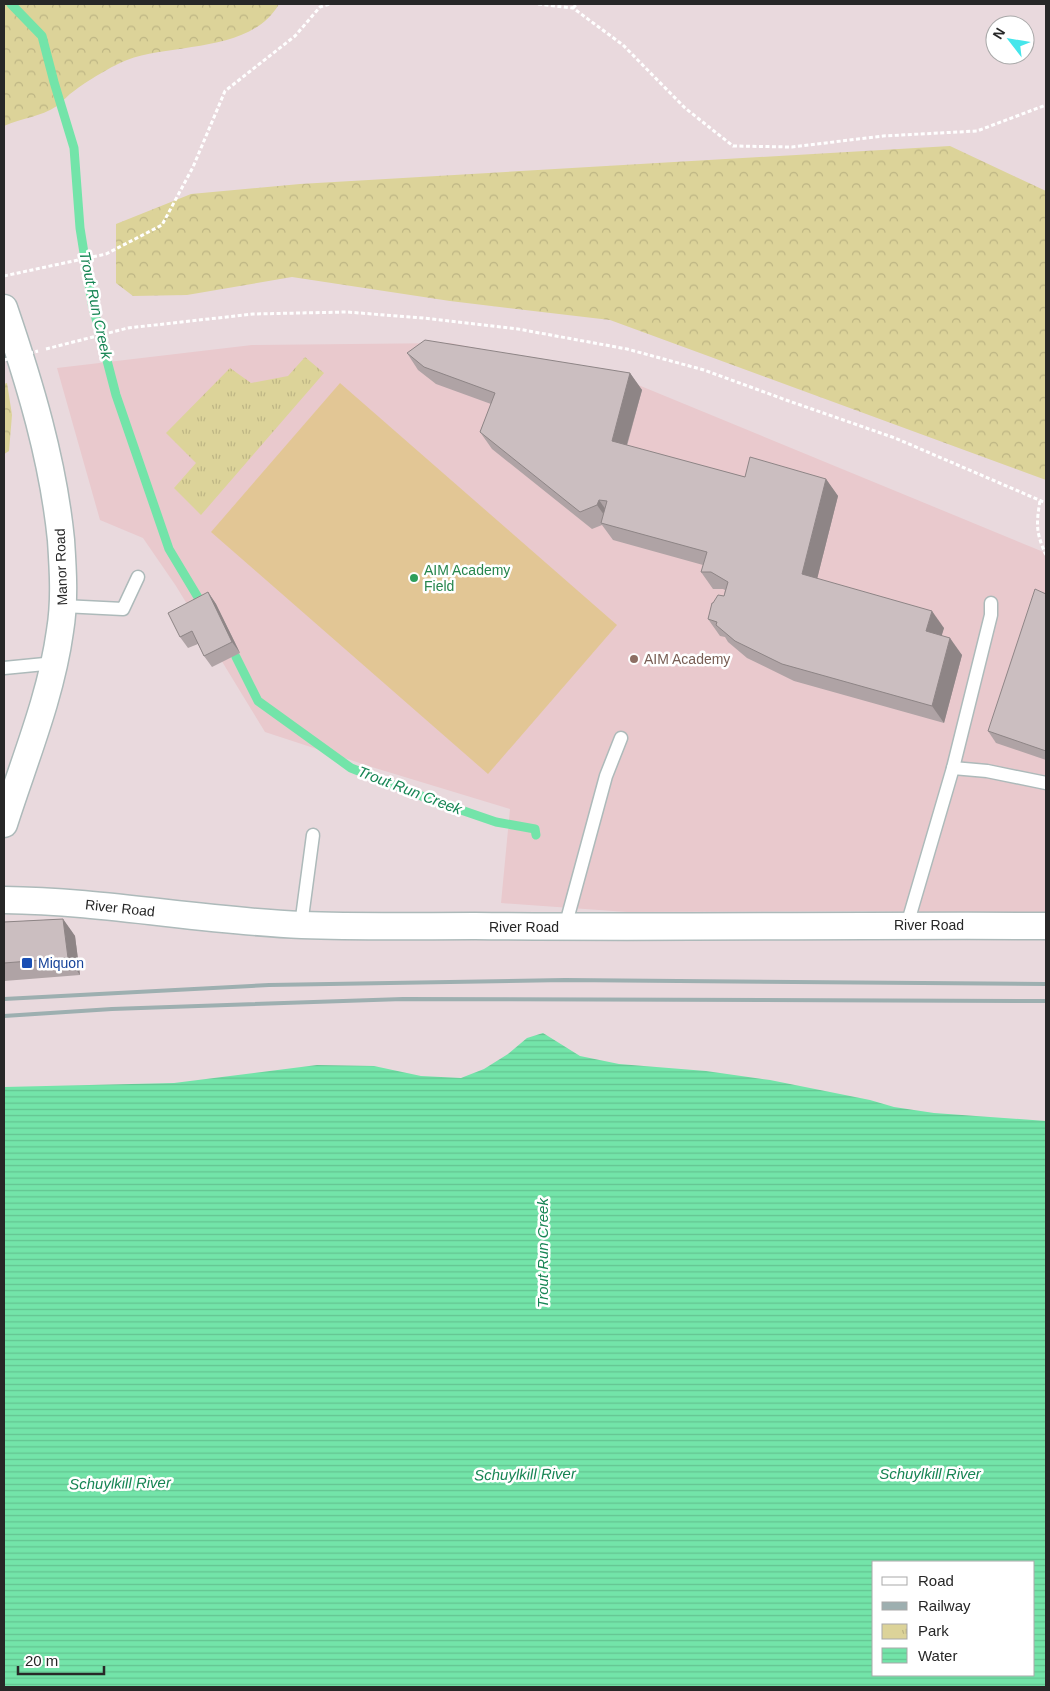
<svg xmlns="http://www.w3.org/2000/svg" width="1050" height="1691" viewBox="0 0 1050 1691" font-family="Helvetica,sans-serif">
	<defs>
		<pattern id="forest-crowns" width="20" height="18" patternUnits="userSpaceOnUse" patternTransform="scale(1.25)"><rect width="20" height="18" fill="#dcd399"/><path d="M2 6a3 3 0 1 1 6 0M12 15a3 3 0 1 1 6 0" fill="none" stroke="#bdb584"/></pattern>
		<pattern id="park-tufts" width="24" height="20" patternUnits="userSpaceOnUse" patternTransform="scale(1.25)"><rect width="24" height="20" fill="#dcd399"/><path d="M3 7l-1-3M5 7V3M7 7l1-3M15 17l-1-3M17 17v-4M19 17l1-3" fill="none" stroke="#bdb584"/></pattern>
		<pattern id="water-rules" width="6" height="5" patternUnits="userSpaceOnUse" patternTransform="scale(1.25)"><rect width="6" height="5" fill="#73e4a9"/><path d="M0 2.5h6" fill="none" stroke="#64c491"/></pattern>
	</defs>
	<rect width="100%" height="100%" fill="#e9d9dd"/>
	<polygon fill="#e9c9cd" points="450,343 614,375 1046,553 1046,914 863,911 627,912 501,903 510,809 375,768 265,732 176,586 143,538 100,520 57,368 252,345"/>
	<g fill="url(#forest-crowns)">
		<path d="M4,4H279C251,53 173,43 127,60C115,64 84,83 74,91C68,95 63,101 57,106C40,117 22,118 4,126Z"/>
		<polygon points="950,146 1046,191 1046,480 610,320 450,301 292,277 187,295 133,296 116,283 116,224 191,194 300,184"/>
		<polygon points="7,383 12,415 9,451 4,454 4,384"/>
	</g>
	<polygon fill="url(#park-tufts)" points="305,357 324,373 201,515 174,488 196,463 166,433 230,368 251,383 288,376"/>
	<polygon fill="#e2c695" points="340,383 617,625 488,774 211,532"/>
	<path fill="url(#water-rules)" fill-rule="evenodd" d="M543,1033L580,1056L619,1064L706,1071L770,1080L870,1100L894,1107L934,1113L1046,1121V1687H4V1087L174,1083L317,1065L374,1066L421,1076L461,1078L484,1069L508,1054L527,1038ZM874,1562H1034V1675H874Z"/>
	<g fill="none" stroke-linecap="round" stroke-linejoin="round">
		<g stroke="#73e4a9" stroke-width="9">
			<polyline points="11,4 42,36 54,82 74,148 80,228 92,303 116,395 169,549 202,604"/>
			<polyline points="236,657 258,701 351,768 429,799 496,822 535,829 536,835"/>
		</g>
		<defs>
			<g id="lane">
				<polyline points="63,606 123,609 138,577"/>
				<polyline points="4,668 55,663"/>
				<polyline points="953,768 987,771 1046,783"/>
				<polyline points="301,925 313,835"/>
				<polyline points="907,925 953,768 991,615 991,603"/>
				<polyline points="565,927 606,776 621,738"/>
			</g>
			<g id="street">
				<path d="M4,308C30,384 53,460 61,540C63,570 65,601 60,631C51,697 24,761 4,824"/>
				<path d="M4,900C103,901 202,921 302,925C359,927 417,926 475,926C665,928 856,925 1046,926"/>
			</g>
		</defs>
		<use href="#lane" stroke="#adbaba" stroke-width="15"/>
		<use href="#street" stroke="#adbaba" stroke-width="29"/>
		<g stroke="#fff" stroke-width="3" stroke-dasharray="4 2.5" stroke-linecap="butt">
			<polyline points="538,4 573,8 623,45 685,108 733,146 792,147 883,136 977,131 1046,105"/>
			<polyline points="573,8 577,4"/>
			<polyline points="4,276 106,254 162,225 193,167 225,91 295,36 320,7 330,4"/>
			<polyline points="46,349 128,328 253,314 347,312 423,318 518,329 627,349 704,370 786,400 895,438 1046,503"/>
			<path d="M1040,501C1036,524 1036,533 1046,555"/>
		</g>
		<use href="#lane" stroke="#fff" stroke-width="12"/>
		<use href="#street" stroke="#fff" stroke-width="26"/>
		<g stroke="#9dafb0" stroke-width="4">
			<polyline points="4,999 269,985 565,980 1046,984"/>
			<polyline points="4,1016 112,1009 403,999 1046,1001"/>
		</g>
		<polyline stroke="#fff" stroke-width="3" stroke-dasharray="4 2.5" stroke-linecap="butt" points="4,360 38,351"/>
	</g>
	<g fill="#afa3a5">
		<polygon points="407,353 630,373 642,390 627,446 745,477 826,479 838,496 817,579 944,628 941,636 962,655 944,723 794,681 747,658 728,642 725,637 720,636 708,619 713,603 724,596 725,590 723,589 713,589 701,572 703,565 613,540 602,525 592,529 492,449 480,432 491,404 436,384 418,370"/>
		<polygon points="208,592 216,604 240,653 212,667 204,656 198,644 188,648 180,637"/>
		<polygon points="1046,594 1046,760 996,743 988,731"/>
		<polygon points="63,919 75,936 80,975 4,981 4,922"/>
	</g>
	<g fill="#8e8586">
		<polygon points="630,373 642,390 623,458 612,441"/>
		<polygon points="826,479 838,496 814,591 802,574"/>
		<polygon points="599,500 611,517 609,522 597,505"/>
		<polygon points="208,592 216,604 240,653 232,642"/>
		<polygon points="932,611 944,628 938,648 926,631"/>
		<polygon points="950,638 962,655 944,723 932,706"/>
		<polygon points="63,919 75,936 80,975 68,958"/>
	</g>
	<g fill="#cbbec0" stroke="#8e8586">
		<polygon points="425,340 630,373 612,441 745,477 750,457 826,479 802,574 932,611 926,631 950,638 932,706 782,664 735,641 716,625 717,622 708,619 712,603 713,603 718,595 724,596 728,582 711,572 701,572 707,552 601,523 607,501 599,500 597,505 580,512 480,432 495,393 424,367 407,353"/>
		<polygon points="1035,589 1046,594 1046,751 988,731"/>
		<polygon points="208,592 232,642 204,656 192,631 180,637 168,613"/>
		<polygon points="63,919 68,958 4,963 4,922"/>
	</g>
	<circle fill="#2e9e5b" stroke="#fff" stroke-width="2" cx="414" cy="578" r="5"/>
	<circle fill="#8d6e63" stroke="#fff" stroke-width="2" cx="634" cy="659" r="5"/>
	<rect fill="#1a4fb4" stroke="#fff" stroke-width="2" x="21" y="957" width="12" height="12" rx="2.5"/>
	<g text-anchor="middle" dominant-baseline="central" stroke-width="5" stroke-linejoin="round" paint-order="stroke">
		<g font-size="14" fill="#272727" stroke="#fff">
			<text transform="translate(61 567) rotate(-92)">Manor Road</text>
			<text transform="translate(120 908) rotate(6)">River Road</text>
			<text x="929" y="925">River Road</text>
			<text x="524" y="927">River Road</text>
		</g>
		<g font-size="14" fill="#27864d" stroke="#fff" text-anchor="start">
			<text x="424" y="570">AIM Academy<tspan x="424" dy="16">Field</tspan></text>
		</g>
		<g font-size="14" fill="#785e54" stroke="#fff" text-anchor="start">
			<text x="644" y="659">AIM Academy</text>
		</g>
		<g font-size="14" fill="#164399" stroke="#fff" text-anchor="start">
			<text x="38" y="963">Miquon</text>
		</g>
		<g font-size="15" font-style="italic" fill="#178554" stroke="#fff">
			<text transform="translate(96 305) rotate(78)">Trout Run Creek</text>
			<text transform="translate(410 790) rotate(21)">Trout Run Creek</text>
			<text transform="translate(542 1253) rotate(-90)">Trout Run Creek</text>
			<text x="930" y="1473">Schuylkill River</text>
			<text transform="translate(525 1474) rotate(-1)">Schuylkill River</text>
			<text transform="translate(120 1483) rotate(-1)">Schuylkill River</text>
		</g>
	</g>
	<rect width="1050" height="1691" fill="none" stroke="#272727" stroke-width="10"/>
	<rect x="872" y="1561" width="162" height="115" fill="#ffffff" stroke="#a9a9a9"/>
	<rect x="882" y="1577" width="25" height="8" fill="#ffffff" stroke="#a9a9a9"/>
	<text x="918" y="1586" font-size="15" fill="#272727">Road</text>
	<rect x="882" y="1602" width="25" height="8" fill="#9dafb0" stroke="#a9a9a9"/>
	<text x="918" y="1611" font-size="15" fill="#272727">Railway</text>
	<rect x="882" y="1624" width="25" height="15" fill="url(#park-tufts)" stroke="#a9a9a9"/>
	<text x="918" y="1636" font-size="15" fill="#272727">Park</text>
	<rect x="882" y="1648" width="25" height="15" fill="url(#water-rules)" stroke="#a9a9a9"/>
	<text x="918" y="1661" font-size="15" fill="#272727">Water</text>
	<g transform="translate(1010 40) rotate(301)"><circle r="24" fill="#ffffff" stroke="#a9a9a9"/>
	<path d="M0-4L9 19L0 12L-9 19Z" fill="#44e6eb"/>
	<text y="-8" font-size="14" font-weight="bold" text-anchor="middle" fill="#272727">N</text>
	</g>
	<path d="M18 1666v8h86v-8" fill="none" stroke="#272727" stroke-width="2.5"/>
	<text x="25" y="1666" font-size="15" fill="#272727" stroke="#ffffff" stroke-width="4" paint-order="stroke">20 m</text>
</svg>
